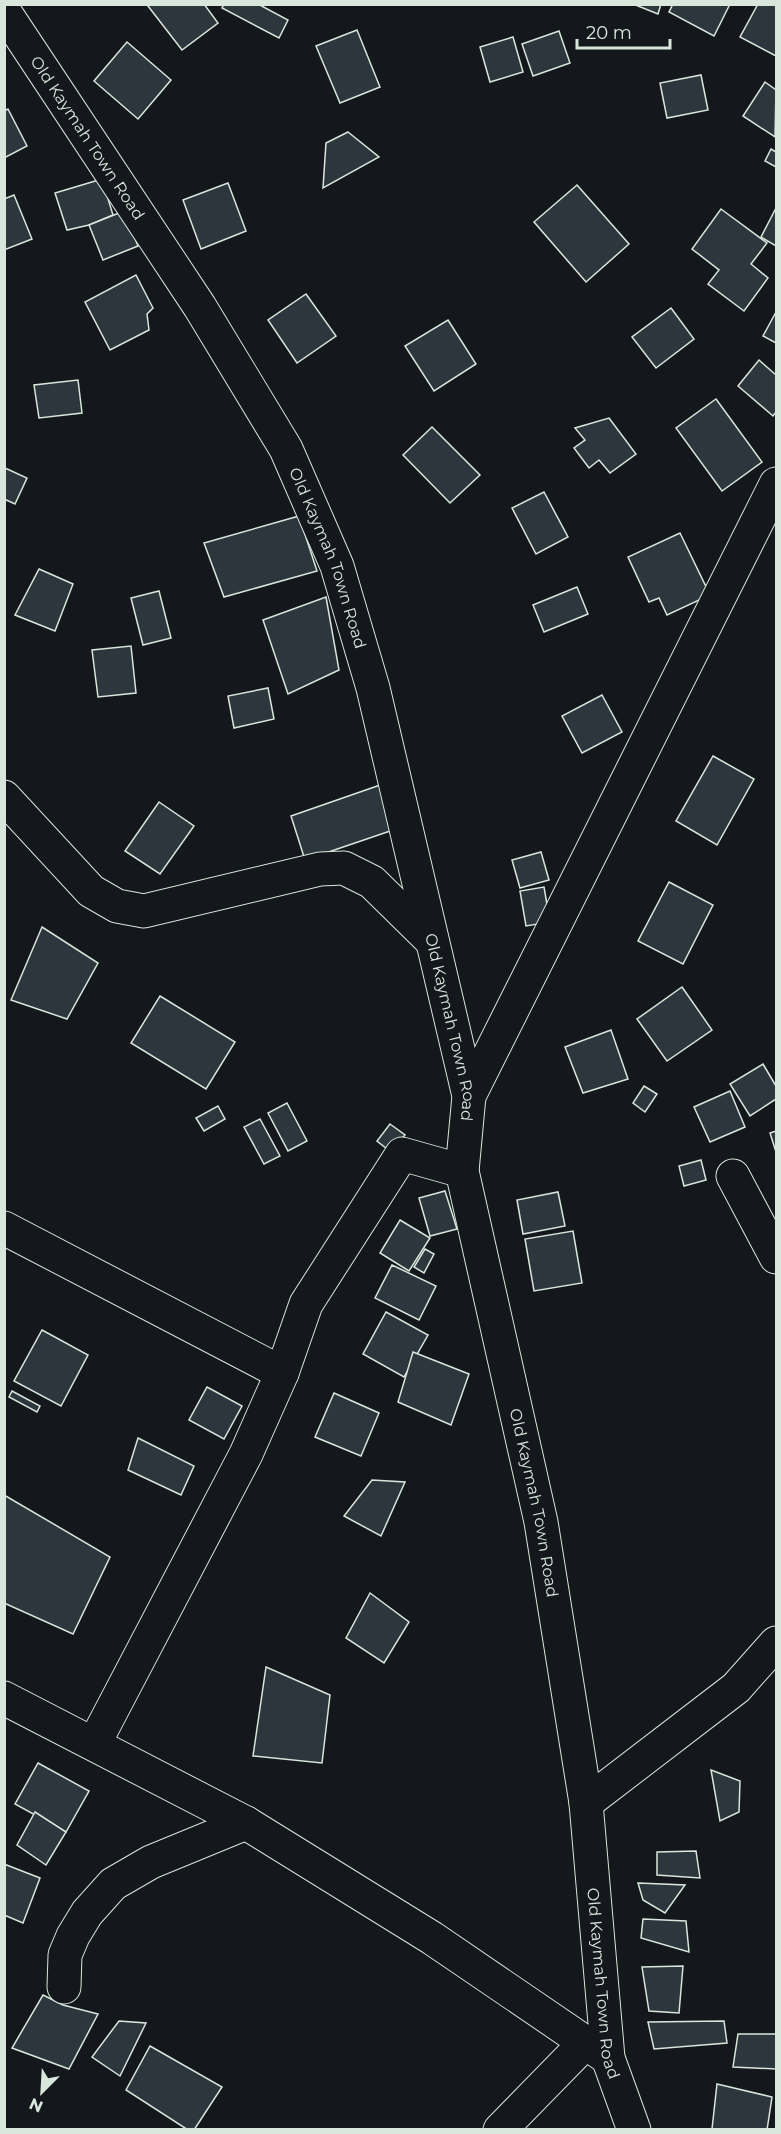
<svg xmlns="http://www.w3.org/2000/svg" width="781" height="2134" viewBox="0 0 781 2134" font-family="Montserrat,sans-serif">
	<rect width="100%" height="100%" fill="#14181c"/>
	<g fill="#2c363c" stroke="#d8e6dc" stroke-width="1.5">
		<polygon points="150,4 204,4 218,23 182,50 148,6"/>
		<polygon points="224,4 258,4 288,20 279,38 222,8"/>
		<polygon points="633,4 661,4 658,14"/>
		<polygon points="673,4 730,4 714,36 669,12"/>
		<polygon points="758,4 776,4 776,56 740,37"/>
		<polygon points="357,30 380,87 340,103 316,46"/>
		<polygon points="559,31 570,63 533,76 522,44"/>
		<polygon points="513,37 523,72 490,82 480,47"/>
		<polygon points="127,42 171,80 138,119 94,81"/>
		<polygon points="701,75 708,110 667,118 660,83"/>
		<polygon points="765,82 776,90 775,137 743,116"/>
		<polygon points="8,109 27,146 4,158 4,111"/>
		<polygon points="348,132 379,157 323,188 326,143"/>
		<polygon points="771,149 776,152 776,167 765,161"/>
		<polygon points="102,179 113,215 89,225 67,230 55,193"/>
		<polygon points="228,183 246,231 201,249 183,200"/>
		<polygon points="577,185 629,244 586,282 534,222"/>
		<polygon points="14,195 32,239 4,250 4,199"/>
		<polygon points="776,208 776,246 761,237"/>
		<polygon points="721,209 767,243 751,264 768,278 744,311 708,284 719,270 692,249"/>
		<polygon points="124,211 138,246 103,260 89,225"/>
		<polygon points="136,275 153,308 147,314 149,330 110,350 85,302"/>
		<polygon points="306,294 336,336 297,363 268,320"/>
		<polygon points="671,308 694,339 656,368 632,337"/>
		<polygon points="776,312 776,343 763,336"/>
		<polygon points="448,320 476,364 434,391 405,346"/>
		<polygon points="759,360 776,375 776,412 773,416 738,386"/>
		<polygon points="78,380 82,413 39,418 34,385"/>
		<polygon points="716,399 762,462 722,491 676,428"/>
		<polygon points="609,418 636,454 610,473 599,460 589,468 574,448 585,440 575,428"/>
		<polygon points="432,427 480,475 450,503 403,455"/>
		<polygon points="5,468 27,478 15,504 4,499"/>
		<polygon points="544,492 568,537 536,554 512,508"/>
		<polygon points="299,516 317,571 224,597 204,543"/>
		<polygon points="680,533 710,595 667,615 659,598 649,602 628,557"/>
		<polygon points="39,569 73,584 55,631 15,615"/>
		<polygon points="577,587 588,614 544,632 533,605"/>
		<polygon points="159,591 171,638 143,645 131,598"/>
		<polygon points="326,597 339,670 288,694 263,620"/>
		<polygon points="131,646 136,693 98,697 92,650"/>
		<polygon points="268,688 274,719 234,728 228,696"/>
		<polygon points="602,695 622,732 582,753 562,716"/>
		<polygon points="713,756 754,779 717,845 676,821"/>
		<polygon points="383,784 399,828 305,860 291,816"/>
		<polygon points="159,802 194,826 160,874 125,851"/>
		<polygon points="541,852 549,880 520,888 512,860"/>
		<polygon points="669,882 713,905 683,964 638,941"/>
		<polygon points="544,887 550,922 526,926 520,891"/>
		<polygon points="42,927 98,963 67,1019 11,1000"/>
		<polygon points="682,987 712,1030 667,1061 637,1019"/>
		<polygon points="160,996 235,1042 206,1089 131,1043"/>
		<polygon points="611,1030 628,1079 583,1093 565,1047"/>
		<polygon points="763,1064 776,1086 776,1099 750,1116 730,1084"/>
		<polygon points="644,1086 657,1094 645,1112 633,1103"/>
		<polygon points="730,1091 745,1127 710,1142 694,1107"/>
		<polygon points="287,1103 307,1141 288,1151 268,1113"/>
		<polygon points="218,1106 225,1119 204,1131 196,1118"/>
		<polygon points="260,1119 280,1156 264,1164 244,1127"/>
		<polygon points="390,1124 405,1135 391,1152 377,1141"/>
		<polygon points="776,1131 776,1152 770,1133"/>
		<polygon points="701,1160 706,1180 684,1186 679,1166"/>
		<polygon points="445,1191 457,1229 430,1236 419,1198"/>
		<polygon points="558,1192 565,1226 523,1234 517,1200"/>
		<polygon points="400,1220 430,1238 409,1271 380,1253"/>
		<polygon points="573,1231 582,1283 534,1291 525,1239"/>
		<polygon points="425,1249 434,1254 424,1273 414,1267"/>
		<polygon points="392,1265 436,1286 419,1320 375,1298"/>
		<polygon points="386,1312 428,1335 404,1377 363,1354"/>
		<polygon points="42,1330 88,1355 61,1406 14,1381"/>
		<polygon points="413,1352 469,1374 451,1425 398,1402"/>
		<polygon points="207,1387 242,1406 224,1439 189,1420"/>
		<polygon points="12,1391 40,1406 37,1412 9,1397"/>
		<polygon points="334,1393 379,1413 361,1456 315,1437"/>
		<polygon points="138,1438 194,1466 181,1495 128,1470"/>
		<polygon points="372,1480 405,1482 381,1536 344,1516"/>
		<polygon points="4,1495 110,1557 73,1634 4,1603"/>
		<polygon points="370,1593 409,1622 384,1663 346,1638"/>
		<polygon points="266,1667 330,1695 322,1763 253,1756"/>
		<polygon points="38,1763 89,1791 66,1832 15,1804"/>
		<polygon points="711,1770 740,1781 739,1812 720,1821"/>
		<polygon points="35,1812 66,1832 46,1865 17,1845"/>
		<polygon points="696,1851 700,1878 657,1875 657,1852"/>
		<polygon points="4,1864 40,1878 23,1923 4,1915"/>
		<polygon points="638,1883 685,1885 665,1913 643,1900"/>
		<polygon points="643,1919 686,1921 689,1952 641,1938"/>
		<polygon points="683,1966 679,2013 649,2011 642,1967"/>
		<polygon points="43,1995 63,2005 98,2014 69,2069 12,2048"/>
		<polygon points="119,2021 146,2023 120,2076 92,2057"/>
		<polygon points="724,2021 727,2043 654,2049 648,2022"/>
		<polygon points="738,2034 776,2034 776,2069 733,2067"/>
		<polygon points="150,2046 222,2087 194,2130 188,2130 126,2090"/>
		<polygon points="717,2084 772,2097 767,2130 712,2129"/>
	</g>
	<g fill="none" stroke-linecap="round" stroke-linejoin="round">
		<defs>
			<g id="minor">
				<path id="s1" d="M4,11L200,307L286,449L337,566L373,688L469,1096L462,1171L541,1522L586,1803L608,2058L634,2130"/>
				<polyline points="4,797 91,891 117,906 144,911 320,869 344,868 372,882 432,941"/>
				<polyline points="469,1096 776,484"/>
				<polyline points="733,1176 776,1257"/>
				<polyline points="4,1228 282,1373"/>
				<polyline points="4,1698 246,1823 432,1938 608,2058"/>
				<polyline points="94,1744 246,1454 282,1373 306,1304 402,1154 462,1171"/>
				<polyline points="586,1803 736,1688 776,1643"/>
				<polyline points="64,1987 65,1955 73,1936 87,1913 113,1884 151,1862 246,1823"/>
				<polyline points="500,2130 585,2043"/>
			</g>
		</defs>
		<use href="#minor" stroke="#d8e6dc" stroke-width="35"/>
		<use href="#minor" stroke="#14181c" stroke-width="33"/>
	</g>
	<g text-anchor="middle" dominant-baseline="central" stroke-width="4.5" stroke-linejoin="round" paint-order="stroke">
		<g font-size="16" fill="#d8e6dc" stroke="#14181c">
			<text stroke="none"><textPath href="#s1" startOffset="152">Old Kaymah Town Road</textPath></text>
			<text stroke="none"><textPath href="#s1" startOffset="638">Old Kaymah Town Road</textPath></text>
			<text stroke="none"><textPath href="#s1" startOffset="1124">Old Kaymah Town Road</textPath></text>
			<text stroke="none"><textPath href="#s1" startOffset="1610">Old Kaymah Town Road</textPath></text>
			<text stroke="none"><textPath href="#s1" startOffset="2096">Old Kaymah Town Road</textPath></text>
		</g>
	</g>
	<rect width="781" height="2134" fill="none" stroke="#d8e6dc" stroke-width="12"/>
	<g transform="translate(42 2092) rotate(204)" stroke="#14181c" stroke-width="4.5" paint-order="stroke">
	<path d="M0-4.5L10 22L0 15L-10 22Z" fill="#d8e6dc"/>
	<text y="-9" font-size="16" font-weight="bold" text-anchor="middle" fill="#d8e6dc">N</text>
	</g>
	<path d="M577 39v9h93v-9" fill="none" stroke="#d8e6dc" stroke-width="3"/>
	<text x="586" y="39" font-size="18" fill="#d8e6dc" stroke="#14181c" stroke-width="4.5" paint-order="stroke">20 m</text>
</svg>
